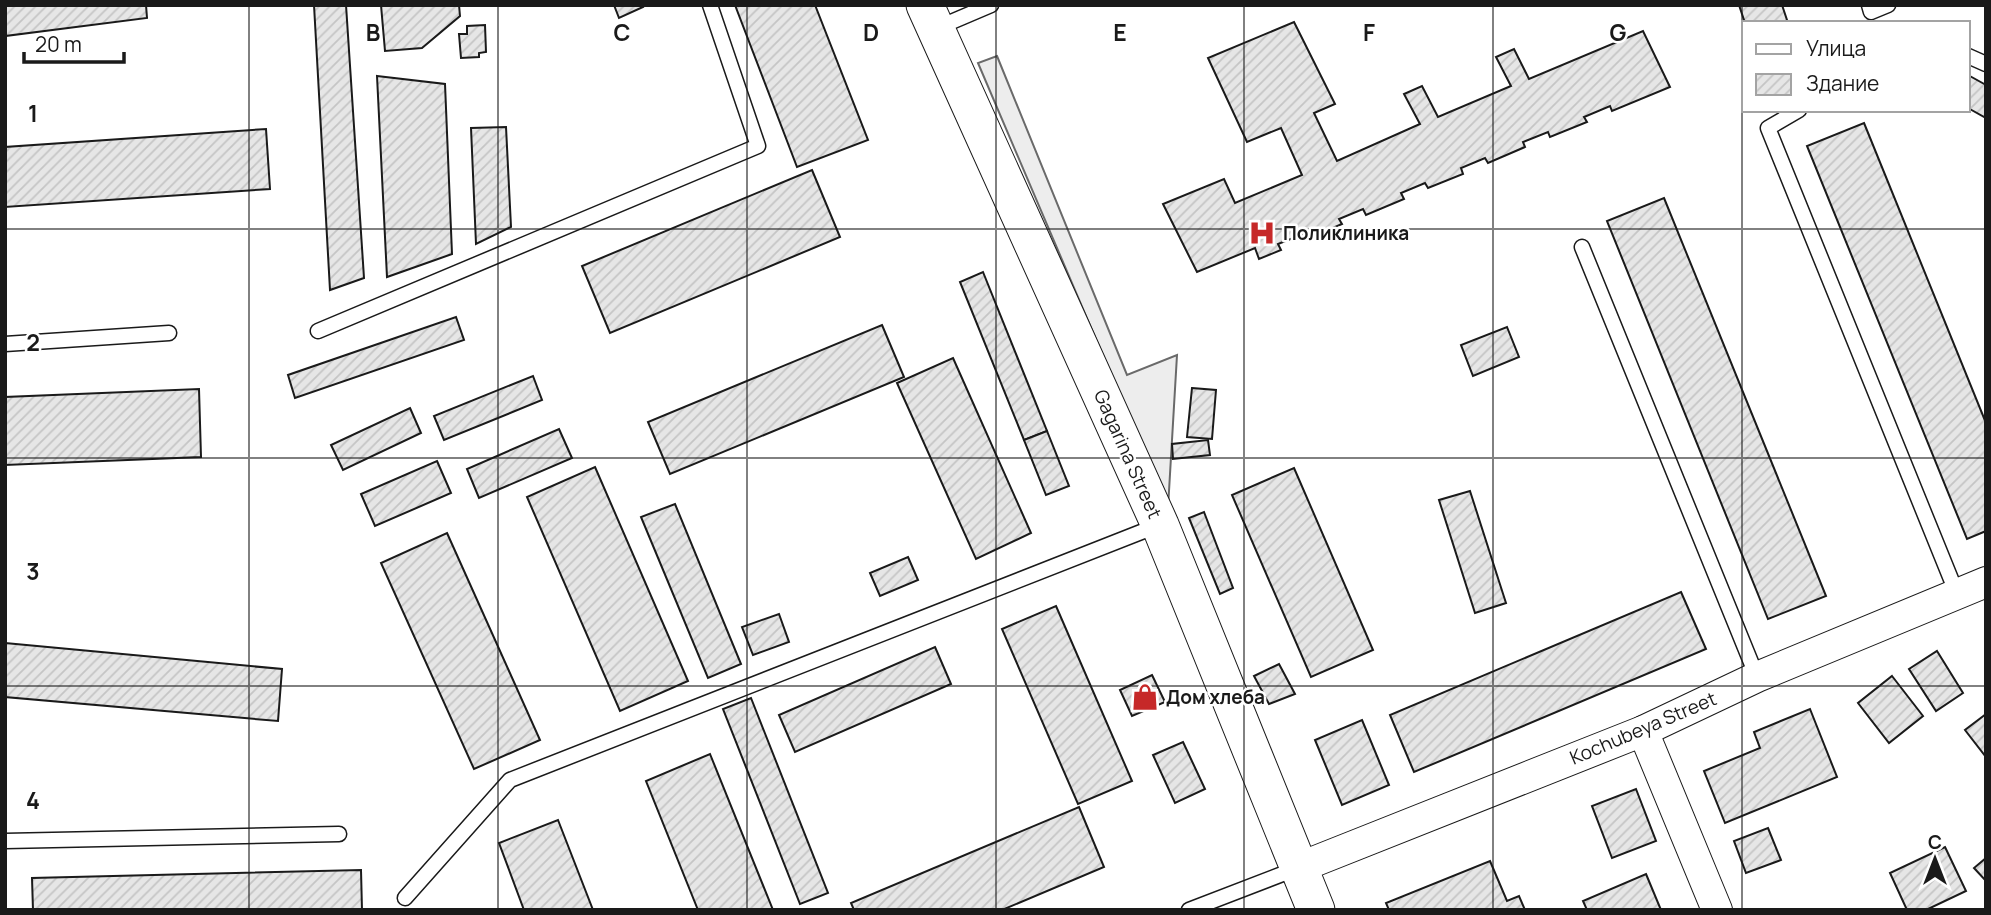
<svg xmlns="http://www.w3.org/2000/svg" width="1991" height="915" viewBox="0 0 1991 915" font-family="Manrope,sans-serif">
	<defs>
		<pattern id="building-hatch" width="6" height="6" patternUnits="userSpaceOnUse" patternTransform="scale(1.75)"><rect width="6" height="6" fill="#e6e6e6"/><path d="M-1 1l2-2M0 6l6-6M5 7l2-2" fill="none" stroke="#c5c5c5"/></pattern>
	</defs>
	<rect width="100%" height="100%" fill="#fff"/>
	<polygon fill="#ededed" stroke="#6a6a6a" stroke-width="2" points="997,56 1127,375 1177,355 1168,508 978,63"/>
	<g fill="url(#building-hatch)" stroke="#1a1a1a" stroke-width="2">
		<polygon points="5,5 146,5 147,18 5,36"/>
		<polygon points="314,5 346,5 364,278 330,290"/>
		<polygon points="381,5 459,5 460,16 422,48 385,51"/>
		<polygon points="614,5 642,5 643,7 619,18"/>
		<polygon points="735,5 815,5 868,140 797,167"/>
		<polygon points="1739,5 1782,5 1788,23 1745,23"/>
		<polygon points="1294,22 1335,104 1314,113 1337,161 1420,124 1404,94 1422,86 1438,117 1511,86 1496,57 1514,49 1529,79 1643,31 1670,87 1612,111 1610,106 1584,117 1587,122 1550,137 1548,132 1523,142 1525,147 1488,163 1485,158 1461,168 1463,174 1428,188 1425,183 1401,193 1404,199 1366,215 1363,209 1339,219 1342,224 1305,240 1303,234 1278,244 1281,250 1259,259 1255,248 1197,272 1163,204 1224,179 1235,203 1302,175 1281,128 1247,142 1208,58"/>
		<polygon points="485,25 486,52 479,53 479,57 461,58 459,34 467,34 467,26"/>
		<polygon points="1968,75 1986,85 1986,118 1968,108"/>
		<polygon points="377,76 445,84 452,254 387,277"/>
		<polygon points="1864,123 1986,423 1986,531 1967,539 1807,146"/>
		<polygon points="506,127 511,227 476,244 471,128"/>
		<polygon points="266,129 270,189 5,207 5,147"/>
		<polygon points="812,170 840,237 610,333 582,266"/>
		<polygon points="1664,198 1826,596 1768,619 1607,221"/>
		<polygon points="983,272 1047,431 1024,440 960,282"/>
		<polygon points="456,317 464,340 295,398 288,375"/>
		<polygon points="882,325 904,377 670,474 648,422"/>
		<polygon points="1507,327 1519,357 1473,376 1461,345"/>
		<polygon points="953,358 1031,533 976,559 897,383"/>
		<polygon points="533,376 542,400 444,440 434,416"/>
		<polygon points="1192,388 1216,390 1212,439 1187,437"/>
		<polygon points="199,389 201,457 5,465 5,397"/>
		<polygon points="410,408 421,433 343,470 331,445"/>
		<polygon points="559,429 572,458 479,498 467,469"/>
		<polygon points="1047,431 1069,486 1046,495 1024,440"/>
		<polygon points="1208,440 1210,455 1173,459 1172,444"/>
		<polygon points="437,461 451,493 375,526 361,494"/>
		<polygon points="595,467 688,681 620,711 527,497"/>
		<polygon points="1294,468 1373,650 1311,677 1232,495"/>
		<polygon points="1470,491 1506,603 1475,613 1439,500"/>
		<polygon points="675,504 741,664 708,678 641,517"/>
		<polygon points="1204,512 1233,588 1220,594 1189,518"/>
		<polygon points="447,533 540,740 474,769 381,563"/>
		<polygon points="908,557 918,580 880,596 870,573"/>
		<polygon points="1681,592 1706,649 1414,772 1390,715"/>
		<polygon points="1056,606 1132,781 1078,804 1002,629"/>
		<polygon points="779,614 789,642 753,655 742,627"/>
		<polygon points="5,643 282,669 278,721 5,697"/>
		<polygon points="935,647 951,684 795,752 779,715"/>
		<polygon points="1937,651 1963,693 1936,711 1909,669"/>
		<polygon points="1279,664 1295,694 1269,704 1254,676"/>
		<polygon points="1152,675 1165,702 1132,716 1120,690"/>
		<polygon points="1892,676 1923,716 1889,743 1858,703"/>
		<polygon points="751,698 828,893 800,904 723,709"/>
		<polygon points="1810,709 1837,777 1725,823 1704,771 1760,748 1754,732"/>
		<polygon points="1986,714 1986,757 1965,730"/>
		<polygon points="1362,720 1389,785 1342,805 1315,740"/>
		<polygon points="1183,742 1205,789 1175,803 1153,755"/>
		<polygon points="710,754 773,910 698,910 646,781"/>
		<polygon points="1636,789 1656,841 1612,858 1592,806"/>
		<polygon points="1079,807 1104,867 1002,910 854,910 851,903"/>
		<polygon points="558,820 593,910 524,910 499,843"/>
		<polygon points="1768,828 1781,860 1746,873 1734,841"/>
		<polygon points="1945,847 1966,891 1926,910 1907,910 1890,873"/>
		<polygon points="1986,858 1986,881 1974,868"/>
		<polygon points="1490,861 1507,901 1519,896 1525,910 1389,910 1386,903"/>
		<polygon points="361,870 362,910 33,910 32,878"/>
		<polygon points="1646,874 1661,910 1587,910 1583,901"/>
	</g>
	<g fill="none" stroke-linecap="round" stroke-linejoin="round">
		<defs>
			<g id="service">
				<polyline points="1869,5 1871,12 1888,5"/>
				<polyline points="937,28 991,5"/>
				<polyline points="1968,56 1986,64"/>
				<polyline points="1799,110 1768,128 1957,594"/>
				<polyline points="1582,247 1757,677"/>
				<polyline points="318,331 758,146 710,5"/>
				<polyline points="5,344 169,333"/>
				<polyline points="5,841 339,834"/>
				<polyline points="405,898 510,780 1159,525"/>
				<polyline points="1189,910 1298,868"/>
			</g>
			<g id="minor">
				<polyline points="1643,731 1717,910"/>
				<polyline points="1298,868 1643,731 1757,677 1986,582"/>
			</g>
			<polyline id="tertiary" points="925,5 1160,525 1316,910"/>
		</defs>
		<use href="#service" stroke="#1a1a1a" stroke-width="17"/>
		<use href="#minor" stroke="#1a1a1a" stroke-width="32"/>
		<use href="#tertiary" stroke="#1a1a1a" stroke-width="39"/>
		<use href="#service" stroke="#fff" stroke-width="14"/>
		<use href="#minor" stroke="#fff" stroke-width="30"/>
		<use href="#tertiary" stroke="#fff" stroke-width="37"/>
	</g>
	<path fill="none" stroke="#1a1a1a" stroke-width="2" stroke-opacity="0.55" d="M249,5V910M498,5V910M747,5V910M996,5V910M1244,5V910M1493,5V910M1742,5V910M5,229H1986M5,458H1986M5,686H1986"/>
	<defs>
		<symbol id="hospital-bare" viewBox="-9 -9 18 18"><path d="M-5-5h3v3.5h4V-5h3V5h-3V1.5h-4V5h-3Z" fill="#c62828" stroke="#fff" stroke-width="2.5" paint-order="stroke"/></symbol>
		<symbol id="shop-bare" viewBox="-9 -9 18 18"><path d="M-5-2.5h2.3a2.7 3.5 0 0 1 5.4 0H5L5.5 6h-11ZM-1.5-2.5h3a1.5 2.3 0 0 0-3 0Z" fill="#c62828" stroke="#fff" stroke-width="2.5" paint-order="stroke"/></symbol>
	</defs>
	<g fill-rule="evenodd">
		<use href="#hospital-bare" x="1243" y="214" width="38" height="38"/>
		<use href="#shop-bare" x="1126" y="678" width="38" height="38"/>
	</g>
	<g text-anchor="middle" dominant-baseline="central" stroke-width="5" stroke-linejoin="round" paint-order="stroke">
		<g font-size="19" font-weight="bold" fill="#1a1a1a" stroke="#fff" text-anchor="start">
			<text x="1283" y="233">Поликлиника</text>
			<text x="1166" y="697">Дом хлеба</text>
		</g>
		<g font-size="19" fill="#1a1a1a" stroke="#fff">
			<text transform="translate(1128 454) rotate(66)">Gagarina Street</text>
			<text transform="translate(1643 728) rotate(-23)">Kochubeya Street</text>
		</g>
	</g>
	<g font-size="23" text-anchor="middle" font-weight="bold" fill="#1a1a1a" stroke="#fff" stroke-width="5" stroke-linejoin="round" paint-order="stroke">
		<text x="373" y="41">B</text>
		<text x="622" y="41">C</text>
		<text x="871" y="41">D</text>
		<text x="1120" y="41">E</text>
		<text x="1369" y="41">F</text>
		<text x="1618" y="41">G</text>
		<text x="33" y="122">1</text>
		<text x="33" y="351">2</text>
		<text x="33" y="580">3</text>
		<text x="33" y="809">4</text>
	</g>
	<rect width="1991" height="915" fill="none" stroke="#1a1a1a" stroke-width="14"/>
	<rect x="1742" y="21" width="228" height="91" fill="#ffffff" stroke="#a3a3a3" stroke-width="2"/>
	<rect x="1756" y="44" width="35" height="10" fill="#ffffff" stroke="#a3a3a3" stroke-width="2"/>
	<text x="1806" y="56" font-size="21" fill="#1a1a1a">Улица</text>
	<rect x="1756" y="74" width="35" height="21" fill="url(#building-hatch)" stroke="#a3a3a3" stroke-width="2"/>
	<text x="1806" y="91" font-size="21" fill="#1a1a1a">Здание</text>
	<g transform="translate(1935 859)" stroke="#ffffff" stroke-width="5" paint-order="stroke">
	<path d="M0-5L12 26L0 18L-12 26Z" fill="#1a1a1a"/>
	<text y="-10" font-size="19" font-weight="bold" text-anchor="middle" fill="#1a1a1a">С</text>
	</g>
	<path d="M24 52v10h100v-10" fill="none" stroke="#1a1a1a" stroke-width="3.5"/>
	<text x="35" y="52" font-size="21" fill="#1a1a1a" stroke="#ffffff" stroke-width="5" paint-order="stroke">20 m</text>
</svg>
